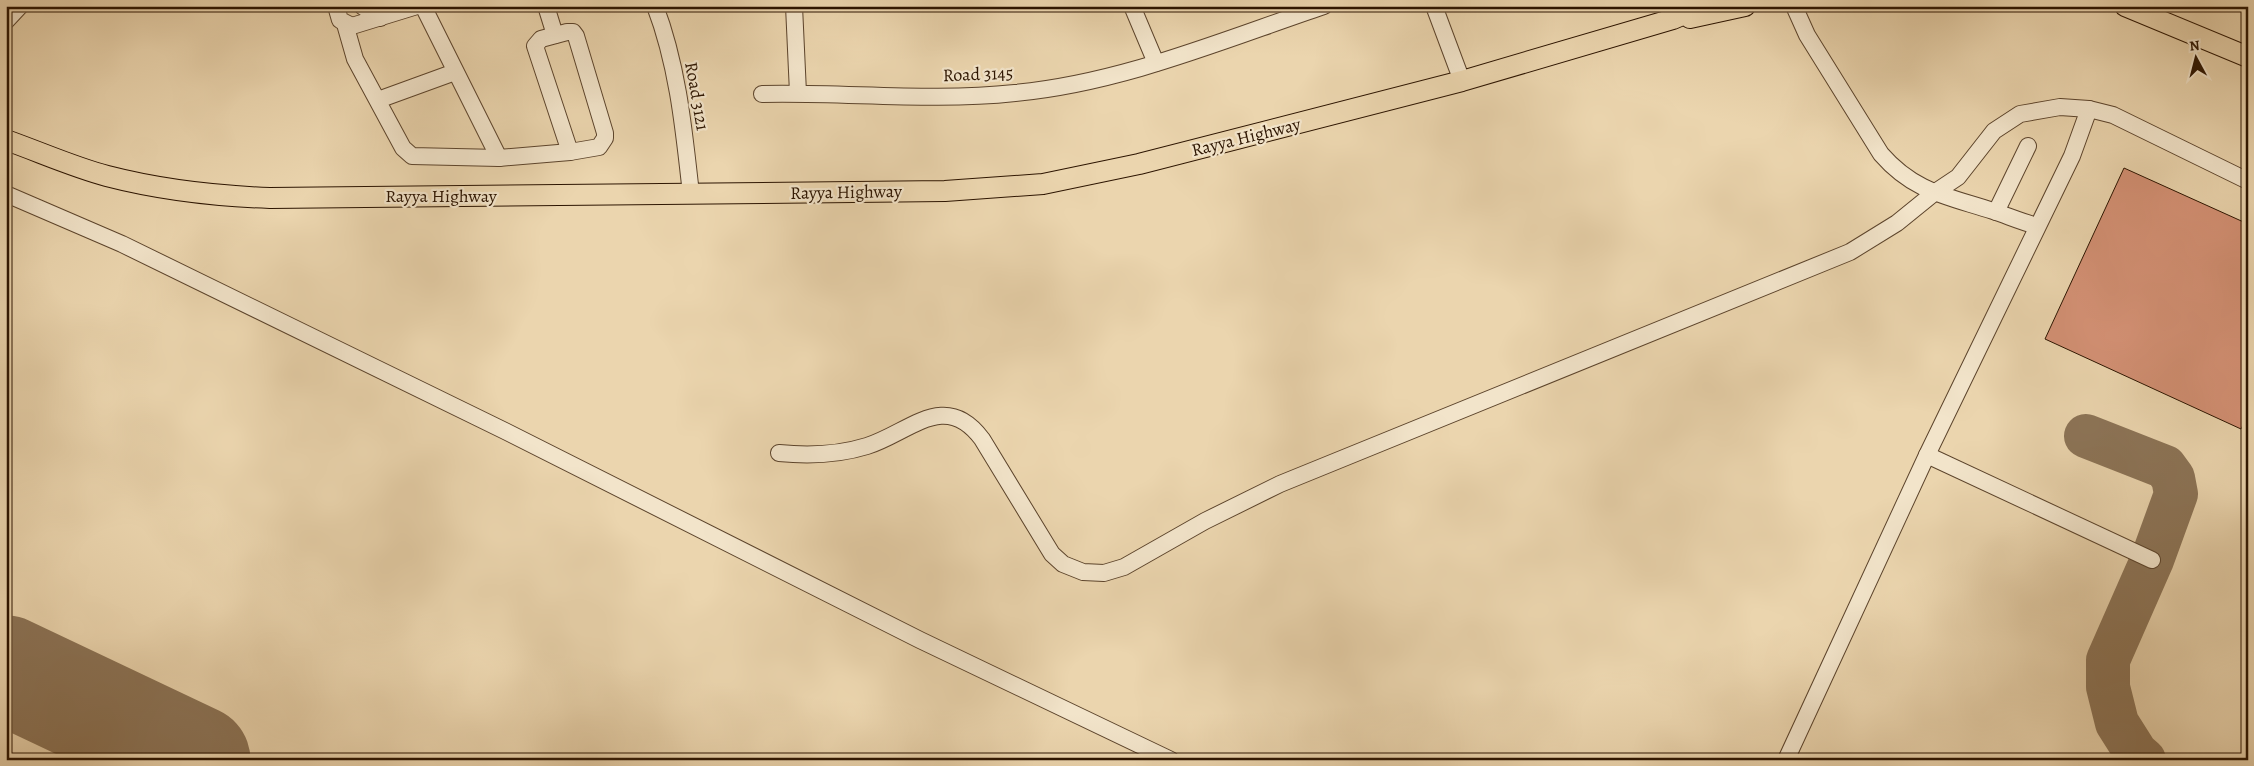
<svg xmlns="http://www.w3.org/2000/svg" width="2254" height="766" viewBox="0 0 2254 766" font-family="Alegreya,serif">
	<rect width="100%" height="100%" fill="#ebd5ae"/>
	<filter id="stains"><feTurbulence type="fractalNoise" baseFrequency=".004" numOctaves="4"/><feColorMatrix values="0 0 0 0 .2 0 0 0 0 .09 0 0 0 0 .02 0 0 0 .5 -.17"/></filter>
	<radialGradient id="worn" r=".72"><stop offset=".6" stop-color="#630" stop-opacity="0"/><stop offset="1" stop-color="#630" stop-opacity=".3"/></radialGradient>
	<g fill="none" stroke-linecap="round" stroke-linejoin="round">
		<polyline stroke="#8c7457" stroke-width="44" points="2086,436 2165,467 2173,478 2176,494 2152,560 2108,660 2108,687 2117,723 2136,753 2144,760"/>
		<polyline stroke="#8c7457" stroke-width="109" points="6,670 196,760"/>
	</g>
	<polygon fill="#d49175" stroke="#2c1400" points="2124,168 2248,224 2248,415 2241,429 2045,339"/>
	<g fill="none" stroke-linecap="round" stroke-linejoin="round">
		<defs>
			<g id="minor">
				<polyline points="336,6 340,20 352,26 417,6"/>
				<polyline points="362,6 380,18"/>
				<polyline points="423,6 499,158"/>
				<polyline points="546,6 555,35"/>
				<path d="M655,6C678,66 684,131 691,194"/>
				<polyline points="794,6 798,93"/>
				<polyline points="1132,6 1156,63"/>
				<polyline points="1434,6 1462,81"/>
				<path d="M1794,6L1807,35L1881,154C1914,192 1947,196 1993,211C2008,216 2022,222 2037,226"/>
				<polyline points="6,21 20,6"/>
				<polyline points="345,24 355,59 403,148 412,156 499,158 570,152"/>
				<polygon points="567,32 573,32 576,36 605,133 605,138 599,147 570,152 535,46 541,39"/>
				<path d="M762,94C846,92 932,102 1015,93C1122,83 1223,40 1324,6"/>
				<polyline points="378,100 455,72"/>
				<polyline points="6,194 122,244 505,431 920,640 1171,760"/>
				<polyline points="1996,212 2028,146"/>
				<path d="M779,453C809,456 838,455 867,446C909,433 945,389 982,439L1052,554L1063,564L1083,572L1104,573L1124,567L1205,521L1280,484L1850,252L1897,223L1934,193L1958,177L1994,131L2020,114L2060,107L2089,109L2113,115L2248,181"/>
				<polyline points="1927,455 2152,560"/>
				<polyline points="1786,760 1927,455 2072,156 2089,109"/>
			</g>
			<g id="major">
				<polyline points="2125,6 2248,57"/>
				<polyline points="1690,18 1745,6"/>
				<path d="M6,140C40,152 73,167 107,176C161,190 215,196 270,198L945,191L1043,184L1139,164L1462,81L1673,19L1703,6"/>
			</g>
		</defs>
		<use href="#minor" stroke="#5c442c" stroke-width="18"/>
		<use href="#major" stroke="#2c1400" stroke-width="22"/>
		<use href="#minor" stroke="#f2e4ca" stroke-width="16"/>
		<use href="#major" stroke="#ebd5ae" stroke-width="20"/>
	</g>
	<g text-anchor="middle" dominant-baseline="central" stroke-width="4.5" stroke-linejoin="round" paint-order="stroke">
		<g font-size="18" fill="#2c1400" stroke="#f2e4ca">
			<text transform="translate(978 74) rotate(-2)">Road 3145</text>
			<text transform="translate(697 96) rotate(80)">Road 3121</text>
			<text transform="translate(1246 137) rotate(-14)">Rayya Highway</text>
			<text transform="translate(846 192) rotate(-1)">Rayya Highway</text>
			<text x="441" y="196">Rayya Highway</text>
		</g>
	</g>
	<rect width="2254" height="766" fill="none" stroke="#ebd5ae" stroke-width="25"/>
	<rect x="8" y="8" width="2239" height="751" fill="none" stroke="#2c1400" stroke-width="2.5"/>
	<rect x="12" y="12" width="2229" height="741" fill="none" stroke="#2c1400"/>
	<g transform="translate(2196 58) rotate(353)" stroke="#f2e4ca" stroke-width="4" paint-order="stroke">
	<path d="M0-4L9 19L0 12L-9 19Z" fill="#2c1400"/>
	<text y="-8" font-size="14" font-weight="bold" text-anchor="middle" fill="#2c1400">N</text>
	</g>
	<rect width="100%" height="100%" filter="url(#stains)"/>
	<rect width="100%" height="100%" fill="url(#worn)"/>
</svg>
